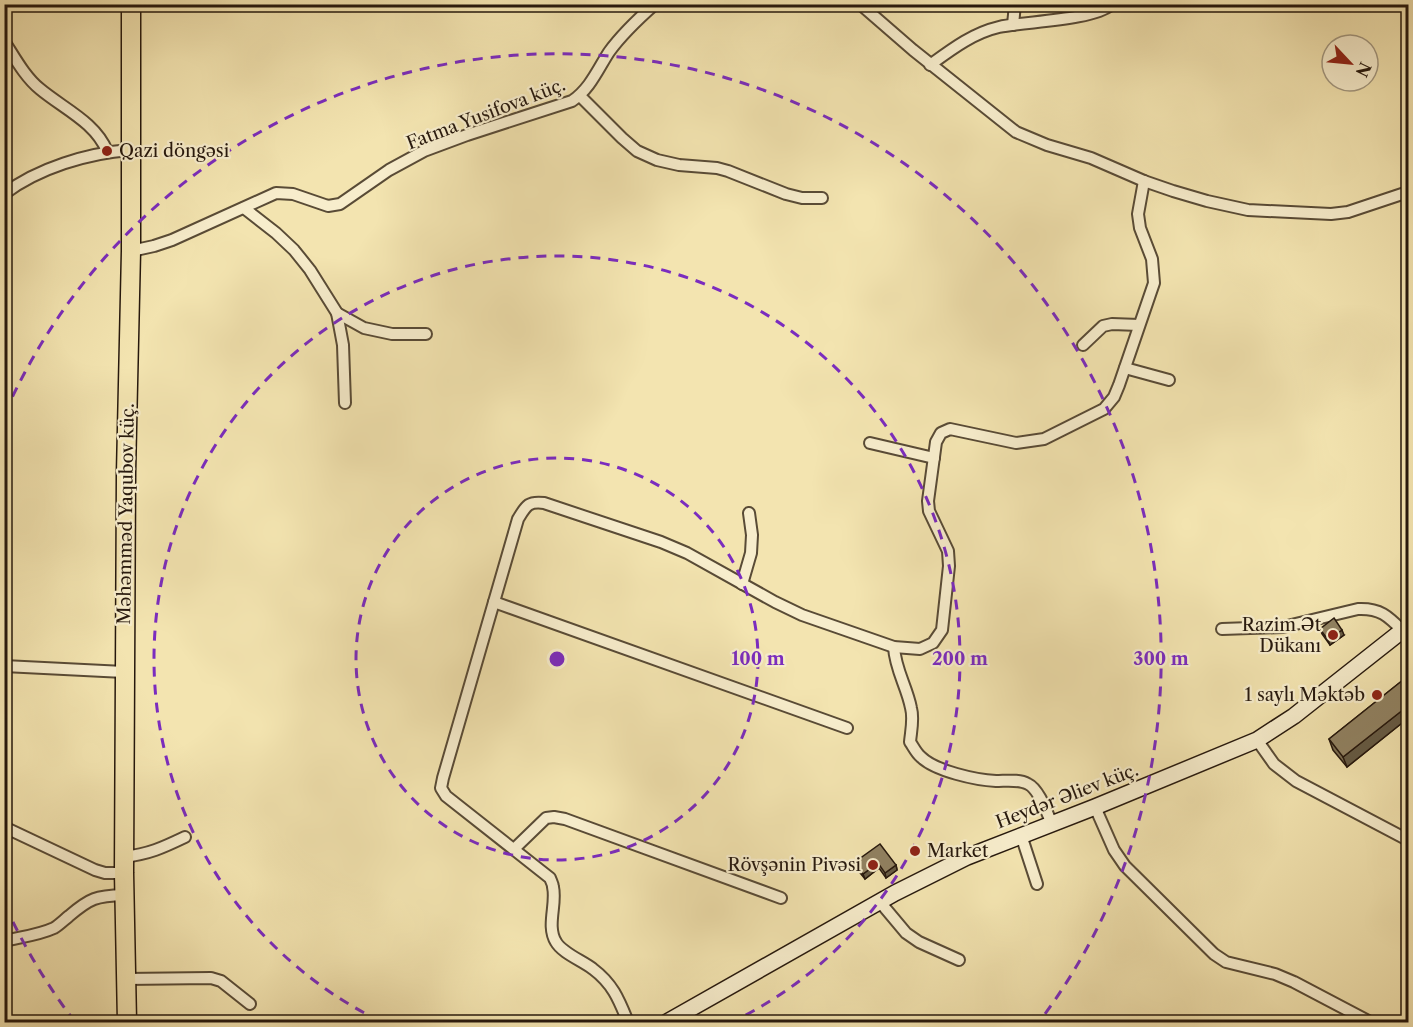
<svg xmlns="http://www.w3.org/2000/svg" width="1413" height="1027" viewBox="0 0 1413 1027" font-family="'Libre Caslon Text',serif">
	<rect width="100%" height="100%" fill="#f3e4b0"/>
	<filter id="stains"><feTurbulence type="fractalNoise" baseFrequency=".00333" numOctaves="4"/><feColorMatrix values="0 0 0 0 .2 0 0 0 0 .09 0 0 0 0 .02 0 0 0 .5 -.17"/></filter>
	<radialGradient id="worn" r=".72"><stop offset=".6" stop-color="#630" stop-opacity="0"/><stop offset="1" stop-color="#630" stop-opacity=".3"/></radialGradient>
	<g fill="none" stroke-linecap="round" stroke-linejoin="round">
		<defs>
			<g id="street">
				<polyline points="860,4 913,50 1016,132 1047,145 1091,158 1144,181 1173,191 1207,201 1248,210 1331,214 1348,212 1408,192"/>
				<polyline points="1013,25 1015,4"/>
				<path d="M4,41C15,58 25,77 40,89C64,109 95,122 107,151"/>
				<path d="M930,65C952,49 973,33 999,27C1027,21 1091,21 1112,4"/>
				<polyline points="580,96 622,138 637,151 657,160 679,165 717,168 728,171 786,194 802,198 822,198"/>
				<path d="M4,194C38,168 88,153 130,150"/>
				<polyline points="244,208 276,233 294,250 310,270 337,313 364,328 392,334 426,334"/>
				<path d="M131,251L154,246L172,240L276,193L293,194L328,206L340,204L389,170L424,151L467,135L572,101C590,89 598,69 609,52C622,34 638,19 655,4"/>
				<polyline points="337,313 343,345 345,403"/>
				<polyline points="1083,345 1103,326 1112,324 1139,325"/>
				<polyline points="1125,368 1169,380"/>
				<polyline points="870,443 934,458"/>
				<polyline points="742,584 751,553 752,535 749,513"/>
				<polyline points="494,602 847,728"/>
				<path d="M1222,629L1283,627L1358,609C1380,608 1388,616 1403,631"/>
				<path d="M894,647C895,669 907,687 911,708C914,719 911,731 910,742C913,746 916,753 921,757C935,771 976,780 996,781C1006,781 1019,779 1028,784C1039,789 1047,813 1052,824"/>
				<polyline points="4,666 124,672"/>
				<polyline points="1257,740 1274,764 1296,781 1408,840"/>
				<polyline points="1095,807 1114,850 1125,866 1214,954 1226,962 1275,974 1294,982 1370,1022"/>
				<polyline points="4,827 95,870 105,873 124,873"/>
				<polyline points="1021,835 1037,884"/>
				<polyline points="514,849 546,818 554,817 565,819 781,898"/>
				<path d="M124,857C149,854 162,848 185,837"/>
				<polyline points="880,902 906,933 919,942 959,960"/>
				<path d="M4,941C21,937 39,935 54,928C59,925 64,920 69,916C90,898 96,896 124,895"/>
				<polyline points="125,979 211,978 221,981 250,1004"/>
				<path d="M628,1022C619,1000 613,984 593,969C583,961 562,953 556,942C546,926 557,904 553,887C553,884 551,881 550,878L446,796L441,788L443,778L518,519C526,506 528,501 544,503L661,542L687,553L775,602L802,615L894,647L920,649L933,643L942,630L949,566L948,551L929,511L928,501L936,442L941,433L950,429L1016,443L1044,439L1104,409L1114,397L1119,385L1154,283L1152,259L1140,228L1138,214L1144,181"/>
			</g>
			<polyline id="secondary" points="667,1022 895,893 967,857 1095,807 1257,740 1294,716 1408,626"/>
			<polyline id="primary" points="127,1022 124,873 126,473 131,251 131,4"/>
		</defs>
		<use href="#street" stroke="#594b36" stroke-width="14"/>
		<use href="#secondary" stroke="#26180d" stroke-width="18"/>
		<use href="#primary" stroke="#26180d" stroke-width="21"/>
		<use href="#street" stroke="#f7edcc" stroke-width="10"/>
		<use href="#secondary" stroke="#f7edcc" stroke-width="15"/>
		<use href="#primary" stroke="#f3e4b0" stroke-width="18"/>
	</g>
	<g fill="#7d7054" stroke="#26180d" stroke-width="1.5">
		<polygon points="1320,629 1344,635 1330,645 1322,634"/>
		<polygon points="1408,676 1408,721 1407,719 1347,767 1333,750 1329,739"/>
		<polygon points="1408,779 1408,799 1405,795 1402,784"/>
		<polygon points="855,862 896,865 897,870 886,878 879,868 865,879 856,868"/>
	</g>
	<g fill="#665b45" stroke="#26180d" stroke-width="1.5">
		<polygon points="1342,630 1344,635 1330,645 1328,640"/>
		<polygon points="1404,709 1407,719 1347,767 1343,757"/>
		<polygon points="878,863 879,868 865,879 863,874"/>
		<polygon points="896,865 897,870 886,878 885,873"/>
	</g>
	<g fill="#918262" stroke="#26180d" stroke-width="1.5">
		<polygon points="1334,618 1342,630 1328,640 1320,629"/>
		<polygon points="1408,676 1408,715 1404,709 1343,757 1329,739"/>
		<polygon points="1408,779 1408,793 1402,784"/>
		<polygon points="880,844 896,865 885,873 878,863 863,874 855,862"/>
	</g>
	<g fill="none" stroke="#7b2cbf" stroke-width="3" stroke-dasharray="10 8">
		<circle cx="557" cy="659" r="201"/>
		<path d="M380 1021A403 403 0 1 1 734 1021"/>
		<path d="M75 1022A604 604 0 0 1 5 905M5 413A604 604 0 1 1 1039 1022"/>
	</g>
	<g fill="#8f2418" stroke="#f7edcc" stroke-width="2">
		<circle cx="107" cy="151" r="6"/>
		<circle cx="1333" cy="635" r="6"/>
		<circle cx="1377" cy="695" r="6"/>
		<circle cx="915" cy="851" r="6"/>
		<circle cx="873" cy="865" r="6"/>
	</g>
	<g text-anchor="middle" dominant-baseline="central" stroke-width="4.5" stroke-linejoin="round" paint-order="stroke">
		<g font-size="18" fill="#26180d" stroke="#f7edcc">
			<text transform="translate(486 114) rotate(-21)">Fatma Yusifova küç.</text>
			<text transform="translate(126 514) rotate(-89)">Məhəmməd Yaqubov küç.</text>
			<text transform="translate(1067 796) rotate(-21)">Heydər Əliev küç.</text>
		</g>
		<g font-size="18" fill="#26180d" stroke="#f7edcc" text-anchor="end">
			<text x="119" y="151" text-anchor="start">Qazi döngəsi</text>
			<text x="1321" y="625">Razim Ət<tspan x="1321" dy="21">Dükanı</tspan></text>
			<text x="1365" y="695">1 saylı Məktəb</text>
			<text x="927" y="851" text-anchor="start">Market</text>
			<text x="861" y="865">Rövşənin Pivəsi</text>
		</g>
	</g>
	<circle cx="557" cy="659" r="9" fill="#7b2cbf" stroke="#f7edcc" stroke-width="3"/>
	<g font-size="18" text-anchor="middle" font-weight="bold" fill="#7b2cbf" stroke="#f7edcc" stroke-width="4.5" stroke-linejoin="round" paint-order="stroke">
		<text x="758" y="665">100 m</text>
		<text x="960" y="665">200 m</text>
		<text x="1161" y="665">300 m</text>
	</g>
	<rect width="1413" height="1027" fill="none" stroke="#f3e4b0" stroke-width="24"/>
	<rect x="6" y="6" width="1401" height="1015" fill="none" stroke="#26180d" stroke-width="3"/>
	<rect x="12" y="12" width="1389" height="1003" fill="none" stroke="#26180d" stroke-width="1.5"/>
	<g transform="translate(1350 63) rotate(116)"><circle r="28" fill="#f7edcc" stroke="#a39880" stroke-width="1.5"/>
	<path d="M0-4.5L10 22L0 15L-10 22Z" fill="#8f2418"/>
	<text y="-9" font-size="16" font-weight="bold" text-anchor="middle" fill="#26180d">N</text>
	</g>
	<rect width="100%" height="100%" filter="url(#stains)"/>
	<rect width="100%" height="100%" fill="url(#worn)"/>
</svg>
